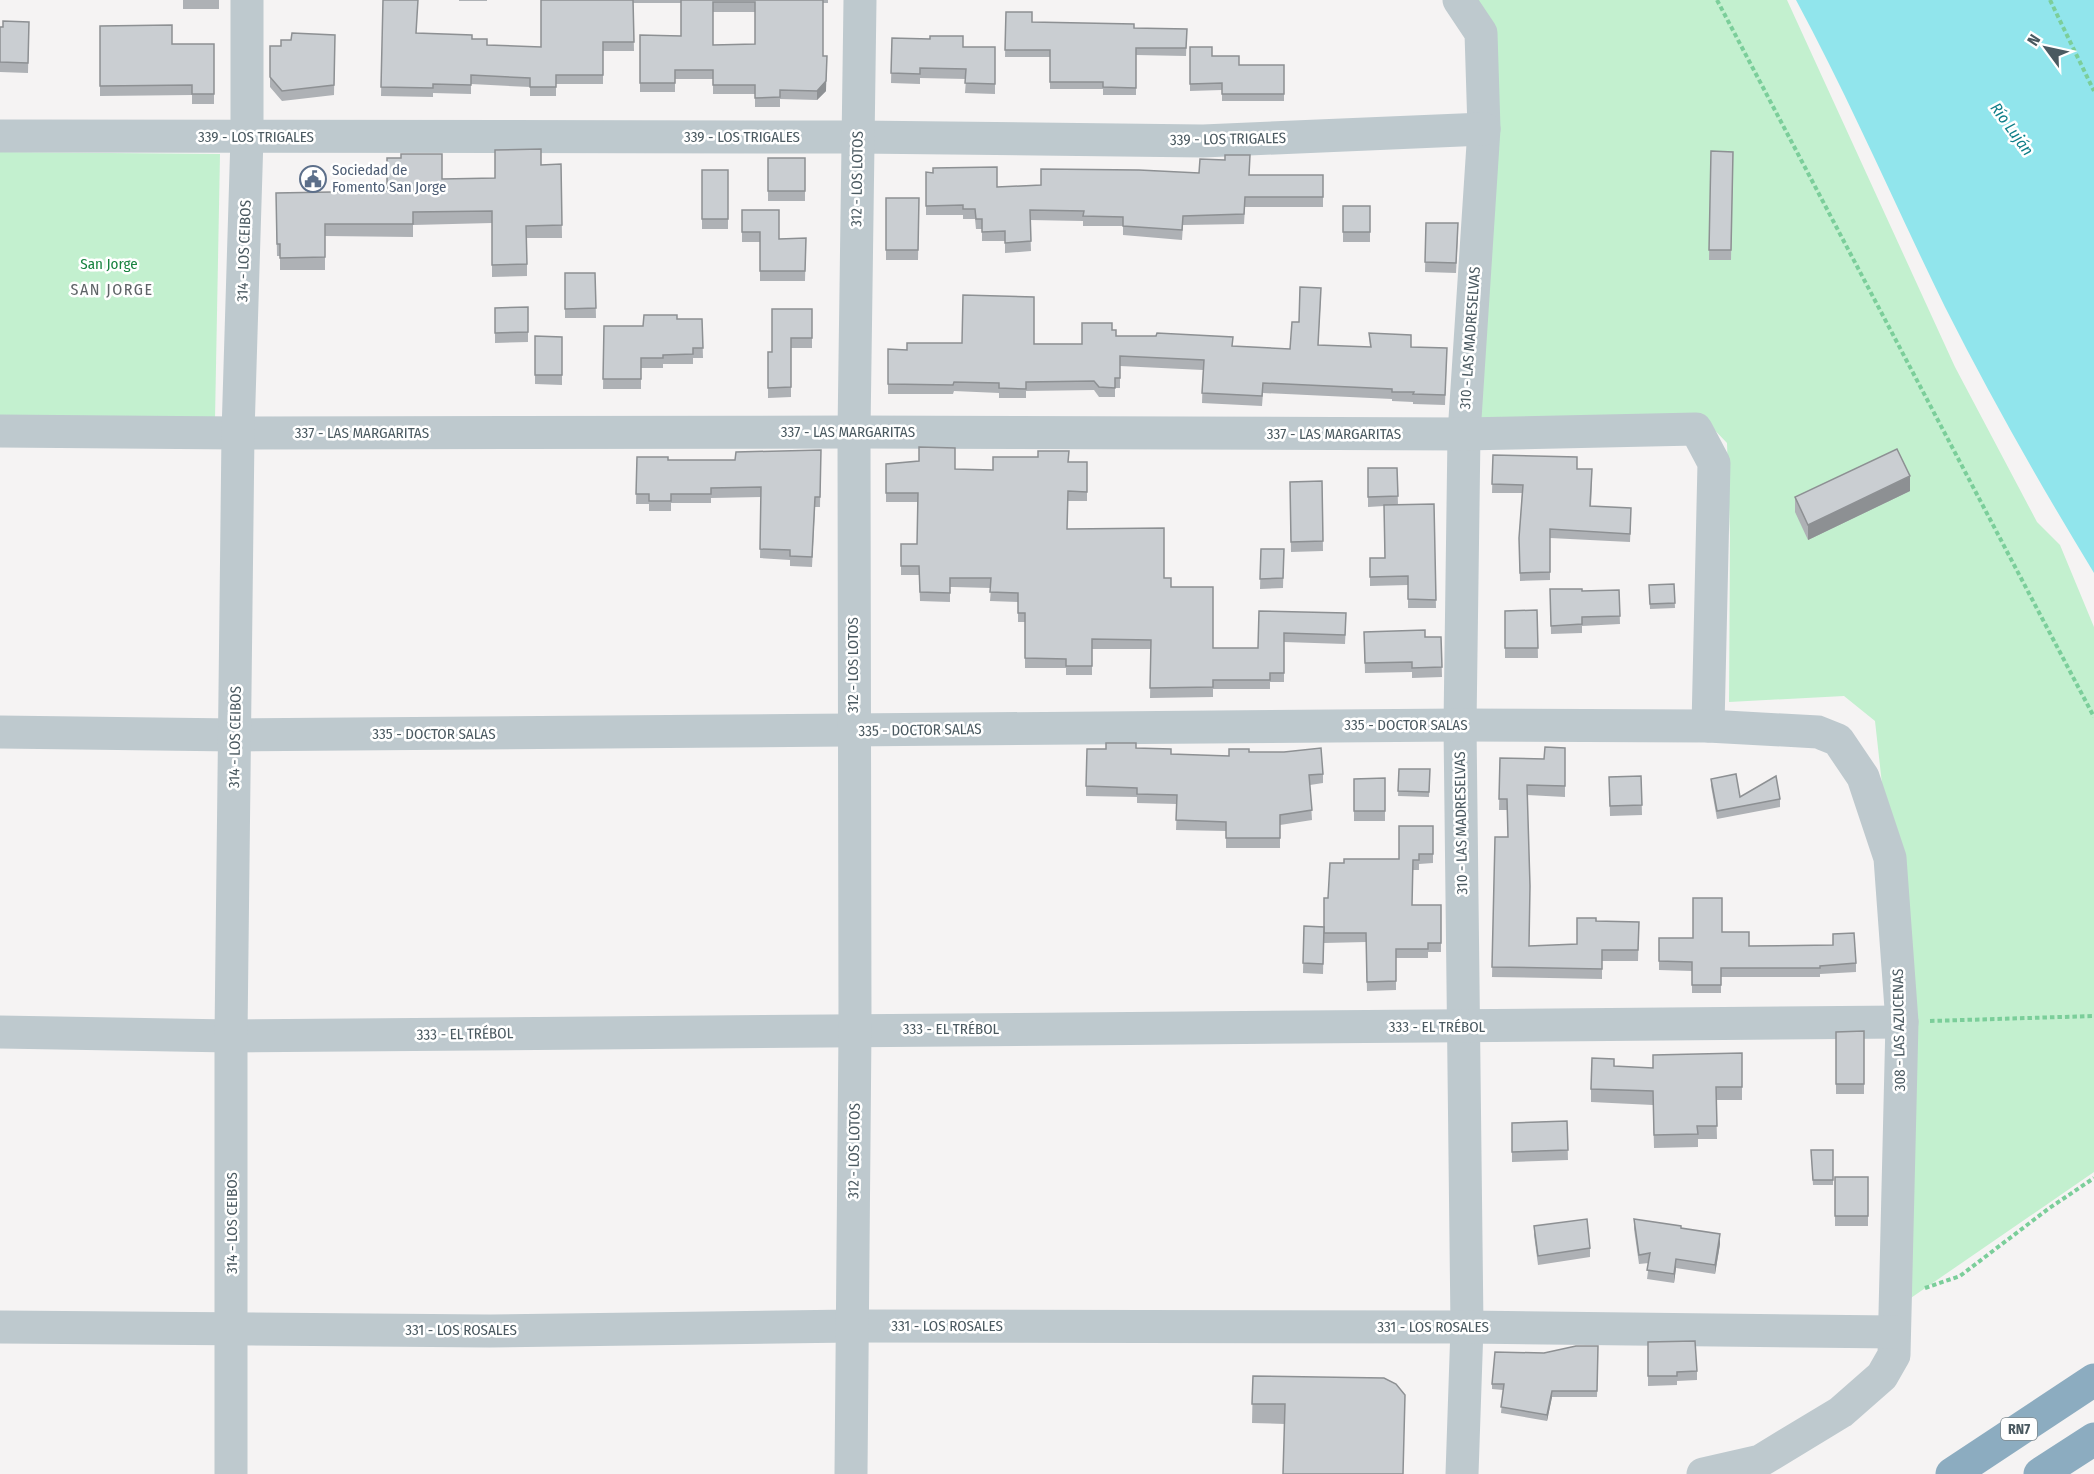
<svg xmlns="http://www.w3.org/2000/svg" width="2094" height="1474" viewBox="0 0 2094 1474" font-family="'Fira Sans Condensed',sans-serif">
	<rect width="100%" height="100%" fill="#f5f3f3"/>
	<g fill="#c3f0cf">
		<polygon points="1469,0 1787,0 1955,367 2037,522 2060,545 2094,627 2094,1172 1905,1302 1883,793 1875,721 1844,696 1729,702 1730,535 1727,443 1705,420 1477,419"/>
		<polygon points="0,152 220,154 215,419 0,417"/>
	</g>
	<path fill="#91e5ec" d="M1796,0H2094V573C2041,486 1991,398 1945,307C1895,205 1850,100 1796,0Z"/>
	<g fill="none" stroke-linecap="round" stroke-linejoin="round">
		<g stroke="#7bce9a" stroke-width="4" stroke-dasharray="4.5 3" stroke-linecap="butt">
			<polyline points="1717,0 2094,717"/>
			<polyline points="2050,0 2094,91"/>
			<polyline points="1930,1021 2094,1016"/>
			<polyline points="1925,1288 1960,1276 2048,1209 2094,1178"/>
		</g>
		<g stroke="#bec9ce" stroke-width="33">
			<polyline points="1459,0 1481,33 1484,129 1464,434 1460,725 1467,1327 1462,1474"/>
			<polyline points="0,136 857,137 1203,141 1484,129"/>
			<polyline points="0,431 238,433 854,432 1464,434 1696,429 1714,463 1708,726"/>
			<polyline points="0,732 235,735 1460,725 1708,726 1818,732 1838,740 1863,777 1890,858 1902,1022 1894,1355 1882,1376 1841,1412 1760,1461 1703,1474"/>
			<polyline points="0,1032 231,1036 1902,1022"/>
			<polyline points="0,1327 490,1331 852,1326 1467,1327 1894,1332"/>
			<polyline points="231,1474 231,1036 238,433 247,137 247,0"/>
			<polyline points="851,1474 855,1029 854,432 860,0"/>
		</g>
		<g stroke="#8cacc0" stroke-width="33">
			<polyline points="1952,1474 2094,1380"/>
			<polyline points="2040,1474 2094,1439"/>
		</g>
	</g>
	<g fill="#aeb1b5" fill-rule="evenodd">
		<rect x="183" y="0" width="36" height="9"/>
		<path d="M383,0L417,33L472,39L487,45L541,47V0H828V3H823V56L826,91L817,100L780,99V107H755V94H713V79H675V92H640V35L681,36V3H633L634,51H603V84H556V96H530V87L471,84V94L433,93V97L381,96ZM713,12H755V44L713,45Z"/>
		<rect x="459" y="0" width="28" height="1"/>
		<polygon points="1006,12 1032,22 1134,28 1187,29 1186,56 1136,55 1136,95 1103,95 1103,89 1050,89 1050,57 1005,57"/>
		<polygon points="29,22 28,73 0,72 0,27"/>
		<polygon points="100,26 172,44 214,44 214,104 192,104 192,95 100,96"/>
		<polygon points="335,35 334,95 282,101 270,87 270,46 281,46 291,40"/>
		<polygon points="892,38 963,47 995,47 995,94 965,93 966,79 920,78 920,84 891,83"/>
		<polygon points="1190,47 1212,56 1239,65 1284,65 1284,101 1222,101 1222,90 1190,91"/>
		<polygon points="1711,151 1733,152 1731,260 1709,260"/>
		<rect x="768" y="158" width="37" height="43"/>
		<polygon points="561,164 562,238 527,238 527,276 492,277 492,223 413,225 413,237 325,236 325,270 280,270 280,256 277,256 276,193 387,191 442,179 495,178 541,165"/>
		<rect x="702" y="170" width="26" height="59"/>
		<polygon points="926,172 997,187 1250,175 1323,175 1323,207 1245,207 1244,224 1183,225 1182,240 1123,235 1123,226 1083,226 1083,221 1030,220 1031,251 1005,253 1005,241 982,241 982,229 976,229 975,219 963,219 963,215 926,215"/>
		<polygon points="886,198 919,198 918,260 886,260"/>
		<rect x="1343" y="206" width="27" height="36"/>
		<polygon points="742,210 779,239 806,238 805,281 760,281 760,242 742,242"/>
		<polygon points="1426,223 1458,233 1456,273 1425,272"/>
		<polygon points="565,273 595,273 596,318 565,318"/>
		<polygon points="1321,297 1318,345 1370,347 1369,333 1411,347 1447,348 1445,405 1413,404 1413,402 1392,401 1392,399 1263,393 1262,406 1202,403 1203,370 1120,366 1120,388 1115,388 1115,397 1099,397 1094,390 1026,391 1026,398 999,398 999,393 954,391 953,394 888,394 888,349 907,350 962,343 1082,344 1112,330 1116,336 1233,346 1290,349 1299,322"/>
		<polygon points="528,307 528,342 495,343 495,308"/>
		<polygon points="812,309 812,348 791,348 791,397 768,398 768,352 772,352"/>
		<polygon points="677,319 702,319 703,358 693,358 693,364 663,364 663,368 641,368 641,389 603,389 604,326 643,326"/>
		<polygon points="535,336 562,337 562,385 535,384"/>
		<polygon points="821,450 820,507 815,507 812,567 790,566 790,560 760,558 761,497 711,498 711,503 671,503 671,511 649,511 649,504 636,504 637,457 668,460 735,460"/>
		<polygon points="1493,455 1577,469 1592,478 1591,507 1631,517 1630,542 1550,538 1550,580 1520,581 1519,538 1522,493 1492,493"/>
		<polygon points="1069,462 1087,462 1087,501 1068,501 1067,529 1164,578 1213,648 1258,648 1259,611 1346,623 1345,644 1284,642 1284,682 1270,682 1270,689 1213,689 1213,697 1150,698 1151,649 1092,649 1092,675 1066,675 1066,668 1025,668 1025,622 1018,622 1018,602 990,601 991,588 953,587 950,587 950,602 920,601 919,575 901,575 901,544 917,544 918,502 886,502 886,464 955,469 993,470"/>
		<polygon points="1368,468 1397,468 1398,505 1434,504 1436,608 1408,608 1408,585 1370,586 1370,558 1385,558 1384,506 1368,507"/>
		<polygon points="1322,481 1323,551 1291,552 1290,482"/>
		<polygon points="1910,491 1808,540 1795,512 1795,497"/>
		<polygon points="1261,549 1284,549 1283,588 1260,589"/>
		<polygon points="1674,584 1675,608 1650,609 1649,585"/>
		<polygon points="1550,589 1582,591 1619,590 1620,624 1582,626 1582,633 1551,634"/>
		<polygon points="1537,610 1538,658 1505,658 1505,611"/>
		<polygon points="1364,632 1425,637 1441,637 1442,677 1412,678 1412,672 1365,673"/>
		<polygon points="1136,748 1171,754 1229,756 1323,774 1323,783 1310,785 1312,820 1280,825 1280,848 1226,848 1226,831 1176,830 1177,804 1137,803 1137,797 1086,796 1086,786 1106,749"/>
		<polygon points="1565,748 1565,797 1527,795 1529,946 1577,944 1596,921 1639,922 1638,961 1602,961 1602,979 1492,977 1495,837 1508,837 1507,810 1499,810 1500,758 1544,759"/>
		<polygon points="1399,769 1430,769 1429,797 1398,796"/>
		<polygon points="1641,776 1642,815 1610,816 1609,777"/>
		<polygon points="1385,778 1385,821 1354,821 1354,779"/>
		<polygon points="1711,779 1740,797 1780,799 1780,807 1717,819 1711,786"/>
		<polygon points="1433,826 1433,863 1419,864 1419,870 1413,870 1412,905 1441,905 1441,952 1428,952 1428,958 1396,958 1396,990 1367,991 1366,942 1324,943 1324,898 1328,898 1344,863 1399,859"/>
		<polygon points="1304,926 1324,927 1323,974 1303,973"/>
		<polygon points="1722,932 1749,946 1833,945 1833,934 1856,963 1856,972 1820,974 1820,977 1721,977 1721,993 1692,993 1692,971 1659,970 1659,961 1693,938"/>
		<polygon points="1864,1031 1864,1094 1836,1094 1836,1032"/>
		<polygon points="1742,1053 1742,1100 1716,1100 1717,1139 1698,1139 1698,1147 1654,1148 1653,1105 1591,1102 1591,1089 1614,1066 1653,1068"/>
		<polygon points="1567,1121 1568,1160 1512,1162 1512,1123"/>
		<polygon points="1811,1150 1833,1150 1833,1185 1813,1185"/>
		<rect x="1835" y="1177" width="33" height="49"/>
		<polygon points="1634,1219 1681,1229 1720,1244 1715,1274 1676,1268 1674,1283 1647,1279 1649,1263 1639,1264 1634,1229"/>
		<polygon points="1534,1226 1590,1248 1590,1257 1538,1265 1534,1235"/>
		<polygon points="1648,1342 1697,1371 1697,1380 1677,1381 1677,1385 1648,1386"/>
		<polygon points="1598,1346 1597,1397 1552,1397 1547,1421 1501,1413 1503,1390 1492,1389 1492,1384 1544,1353"/>
		<polygon points="1253,1376 1404,1474 1285,1424 1252,1423"/>
	</g>
	<g fill="#8d9093">
		<polygon points="827,56 826,91 817,100 817,91"/>
		<polygon points="1910,476 1910,491 1808,540 1808,525"/>
		<polygon points="1720,1234 1720,1244 1715,1274 1715,1265"/>
		<polygon points="1676,1259 1676,1268 1674,1283 1674,1274"/>
		<polygon points="1552,1391 1552,1397 1547,1421 1547,1415"/>
	</g>
	<g fill="#caced2" stroke="#8d9093" stroke-width="1.5" fill-rule="evenodd">
		<polygon points="383,0 418,0 416,33 472,35 472,39 487,39 487,45 541,47 541,0 633,0 634,42 603,42 603,75 556,75 556,87 530,87 530,78 471,75 471,85 433,84 433,88 381,87"/>
		<path d="M681,0H823V56H827L826,81L817,91L780,90V97L755,98V85H713V70H675V83H640V35L681,36ZM713,2H755V44L713,45Z"/>
		<polygon points="1006,12 1032,12 1032,22 1134,24 1134,28 1187,29 1186,48 1136,48 1136,88 1103,87 1103,82 1050,82 1050,50 1005,50"/>
		<polygon points="3,21 29,22 28,63 0,62 0,27 3,27"/>
		<polygon points="172,25 172,44 214,44 214,94 192,94 192,85 100,86 100,26"/>
		<polygon points="292,33 335,35 334,85 282,91 270,77 270,46 281,46 281,40 291,40"/>
		<polygon points="930,36 963,36 963,47 995,47 995,84 965,83 966,69 920,68 920,74 891,73 892,38 930,39"/>
		<polygon points="1190,47 1212,47 1212,56 1239,56 1239,65 1284,65 1284,94 1222,94 1222,83 1190,84"/>
		<polygon points="541,149 541,165 561,164 562,225 526,226 527,264 492,265 492,211 413,212 413,224 325,224 325,257 280,258 280,244 277,244 276,193 387,191 387,158 401,158 401,154 442,154 442,179 495,178 495,150"/>
		<polygon points="1711,151 1733,152 1731,250 1709,250"/>
		<polygon points="1225,155 1250,155 1249,175 1323,175 1323,197 1245,197 1244,214 1183,216 1182,230 1123,226 1123,217 1083,216 1084,211 1030,210 1031,241 1005,243 1005,231 982,232 982,219 976,219 975,209 963,209 963,205 926,206 926,172 933,173 933,168 997,167 997,187 1041,185 1041,169 1139,170 1199,173 1200,159 1225,160"/>
		<rect x="768" y="158" width="37" height="33"/>
		<rect x="702" y="170" width="26" height="49"/>
		<polygon points="886,198 919,198 918,250 886,250"/>
		<rect x="1343" y="206" width="27" height="26"/>
		<polygon points="742,210 779,210 779,239 806,238 805,271 760,271 760,232 742,232"/>
		<polygon points="1426,223 1458,223 1456,263 1425,262"/>
		<polygon points="565,273 595,273 596,308 565,309"/>
		<polygon points="1300,287 1321,288 1318,345 1371,347 1369,333 1411,335 1411,347 1447,348 1445,395 1413,394 1414,392 1392,392 1392,389 1263,383 1262,396 1202,393 1204,360 1120,356 1120,378 1115,378 1115,388 1099,387 1094,381 1026,382 1026,389 999,388 999,383 954,382 953,385 888,384 888,349 907,350 907,343 962,343 963,295 1034,297 1034,344 1082,344 1082,323 1112,323 1112,330 1116,330 1116,336 1156,336 1157,333 1233,337 1232,346 1290,349 1292,322 1299,322"/>
		<polygon points="528,307 528,332 495,333 495,308"/>
		<polygon points="772,309 812,309 812,338 791,338 791,387 768,388 768,352 772,352"/>
		<polygon points="644,315 677,315 677,319 702,319 703,348 693,348 693,354 663,355 663,358 641,358 641,379 603,379 604,326 643,326"/>
		<polygon points="535,336 562,337 562,375 535,375"/>
		<polygon points="919,447 955,448 955,469 993,470 993,457 1038,457 1038,451 1069,451 1068,462 1087,462 1087,492 1068,491 1067,529 1164,528 1164,578 1171,578 1171,587 1213,587 1213,648 1258,648 1259,611 1346,613 1345,635 1284,633 1284,673 1270,673 1270,680 1213,680 1213,687 1150,688 1151,640 1092,639 1092,666 1066,666 1066,659 1025,658 1025,613 1018,613 1018,593 990,592 991,578 950,578 950,593 920,592 919,566 901,566 901,544 917,544 918,493 886,493 886,464 919,461"/>
		<polygon points="1897,449 1910,476 1808,525 1795,497"/>
		<polygon points="821,450 820,497 815,497 812,557 790,556 790,550 760,549 761,487 711,488 711,494 671,494 671,501 649,501 649,494 636,494 637,457 668,457 668,460 735,460 736,452"/>
		<polygon points="1493,455 1577,457 1577,469 1592,469 1590,506 1631,508 1630,534 1550,529 1550,572 1520,573 1519,538 1523,485 1492,484"/>
		<polygon points="1368,468 1397,468 1398,496 1368,497"/>
		<polygon points="1322,481 1323,541 1291,542 1290,482"/>
		<polygon points="1434,504 1436,600 1408,599 1408,576 1370,577 1370,558 1385,558 1384,505"/>
		<polygon points="1261,549 1284,549 1283,578 1260,579"/>
		<polygon points="1674,584 1675,603 1650,604 1649,585"/>
		<polygon points="1550,589 1582,589 1582,591 1619,590 1620,616 1582,617 1582,624 1551,626"/>
		<polygon points="1537,610 1538,648 1505,648 1505,611"/>
		<polygon points="1425,630 1425,637 1441,637 1442,667 1412,668 1412,662 1365,663 1364,632"/>
		<polygon points="1106,743 1136,743 1136,748 1171,749 1171,754 1229,756 1229,749 1249,749 1249,752 1284,752 1321,748 1323,774 1309,775 1312,810 1280,815 1280,838 1226,838 1226,822 1176,820 1177,795 1137,794 1137,788 1086,786 1087,749 1106,749"/>
		<polygon points="1545,747 1565,748 1565,786 1527,785 1530,886 1529,946 1577,944 1577,918 1596,918 1596,921 1639,922 1638,950 1602,950 1602,969 1492,967 1495,837 1508,837 1507,799 1499,799 1500,758 1544,759"/>
		<polygon points="1399,769 1430,769 1429,792 1398,791"/>
		<polygon points="1736,774 1740,797 1776,776 1780,799 1717,811 1711,779"/>
		<polygon points="1641,776 1642,805 1610,806 1609,777"/>
		<polygon points="1385,778 1385,811 1354,811 1354,779"/>
		<polygon points="1399,826 1433,826 1433,854 1419,854 1419,860 1413,860 1412,905 1441,905 1441,943 1428,943 1428,949 1396,949 1396,981 1367,982 1366,933 1324,933 1324,898 1328,898 1330,863 1344,863 1344,859 1399,859"/>
		<polygon points="1693,898 1722,898 1722,932 1749,932 1749,946 1833,945 1833,934 1854,933 1856,963 1820,966 1820,968 1721,968 1721,985 1692,985 1692,962 1659,961 1659,938 1693,938"/>
		<polygon points="1304,926 1324,927 1323,964 1303,963"/>
		<polygon points="1864,1031 1864,1084 1836,1084 1836,1032"/>
		<polygon points="1742,1053 1742,1087 1716,1087 1717,1126 1697,1126 1698,1134 1654,1135 1653,1091 1591,1089 1592,1058 1614,1059 1614,1066 1653,1068 1653,1055"/>
		<polygon points="1567,1121 1568,1150 1512,1152 1512,1123"/>
		<polygon points="1811,1150 1833,1150 1833,1180 1813,1180"/>
		<rect x="1835" y="1177" width="33" height="39"/>
		<polygon points="1587,1219 1590,1248 1538,1256 1534,1226"/>
		<polygon points="1634,1219 1681,1226 1681,1228 1720,1234 1715,1265 1676,1259 1674,1274 1647,1270 1650,1253 1639,1255"/>
		<polygon points="1695,1341 1697,1371 1677,1372 1677,1376 1648,1376 1648,1342"/>
		<polygon points="1576,1346 1598,1346 1597,1391 1552,1391 1547,1415 1501,1407 1504,1384 1492,1384 1495,1352 1544,1353"/>
		<polygon points="1253,1376 1384,1378 1396,1384 1405,1395 1403,1474 1283,1474 1285,1404 1252,1404"/>
	</g>
	<defs>
		<symbol id="civic-ring" viewBox="-11 -11 22 22"><circle r="9.5" fill="#fff" stroke="#5c6f8a" stroke-width="1.5"/><path d="M-.6-6.5H3V-4.5H.6V-3L4-1V1h2V6H-6V1h2V-1L-.6-3ZM-1.2 2.5V6h2.4V2.5Z" fill="#5c6f8a"/></symbol>
	</defs>
	<g fill-rule="evenodd">
		<use href="#civic-ring" x="298" y="164" width="30" height="30"/>
	</g>
	<g text-anchor="middle" dominant-baseline="central" stroke-width="5" stroke-linejoin="round" paint-order="stroke">
		<rect fill="#fff" stroke="#808b90" stroke-width="1.5" x="2001" y="1418" width="36" height="22" rx="4.5"/>
		<g font-size="14" font-weight="bold" fill="#4a5960">
			<text x="2019" y="1429">RN7</text>
		</g>
		<g font-size="15" fill="#4a5960" stroke="#fff">
			<text x="256" y="137">339 - LOS TRIGALES</text>
			<text x="742" y="137">339 - LOS TRIGALES</text>
			<text transform="translate(1228 139) rotate(-1)">339 - LOS TRIGALES</text>
			<text transform="translate(857 179) rotate(-89)">312 - LOS LOTOS</text>
			<text transform="translate(244 251) rotate(-88)">314 - LOS CEIBOS</text>
			<text transform="translate(1470 338) rotate(-86)">310 - LAS MADRESELVAS</text>
			<text x="848" y="432">337 - LAS MARGARITAS</text>
			<text x="362" y="433">337 - LAS MARGARITAS</text>
			<text x="1334" y="434">337 - LAS MARGARITAS</text>
			<text transform="translate(853 665) rotate(-90)">312 - LOS LOTOS</text>
			<text x="1406" y="725">335 - DOCTOR SALAS</text>
			<text transform="translate(920 730) rotate(-1)">335 - DOCTOR SALAS</text>
			<text x="434" y="734">335 - DOCTOR SALAS</text>
			<text transform="translate(235 737) rotate(-89)">314 - LOS CEIBOS</text>
			<text transform="translate(1461 823) rotate(-91)">310 - LAS MADRESELVAS</text>
			<text x="1437" y="1027">333 - EL TRÉBOL</text>
			<text x="951" y="1029">333 - EL TRÉBOL</text>
			<text transform="translate(1899 1030) rotate(-91)">308 - LAS AZUCENAS</text>
			<text transform="translate(465 1034) rotate(-1)">333 - EL TRÉBOL</text>
			<text transform="translate(854 1151) rotate(-89)">312 - LOS LOTOS</text>
			<text transform="translate(232 1223) rotate(-90)">314 - LOS CEIBOS</text>
			<text x="947" y="1326">331 - LOS ROSALES</text>
			<text x="1433" y="1327">331 - LOS ROSALES</text>
			<text x="461" y="1330">331 - LOS ROSALES</text>
		</g>
		<g font-size="15" fill="#4e5e75" stroke="#fff" text-anchor="start">
			<text x="332" y="170">Sociedad de<tspan x="332" dy="17">Fomento San Jorge</tspan></text>
		</g>
		<g font-size="15" fill="#198340" stroke="#fff">
			<text x="109" y="264">San Jorge</text>
		</g>
		<g font-size="16" font-style="italic" fill="#0f7e88" stroke="#fff">
			<text transform="translate(2012 129) rotate(54)">Río Luján</text>
		</g>
		<g font-size="16" letter-spacing="1.5" fill="#5f6467" stroke="#fff">
			<text x="112" y="289">SAN JORGE</text>
		</g>
	</g>
	<g transform="translate(2046 48) rotate(303)" stroke="#ffffff" stroke-width="4.5" paint-order="stroke">
	<path d="M0-4.5L10 22L0 15L-10 22Z" fill="#4a5960"/>
	<text y="-9" font-size="16" font-weight="bold" text-anchor="middle" fill="#4a5960">N</text>
	</g>
</svg>
